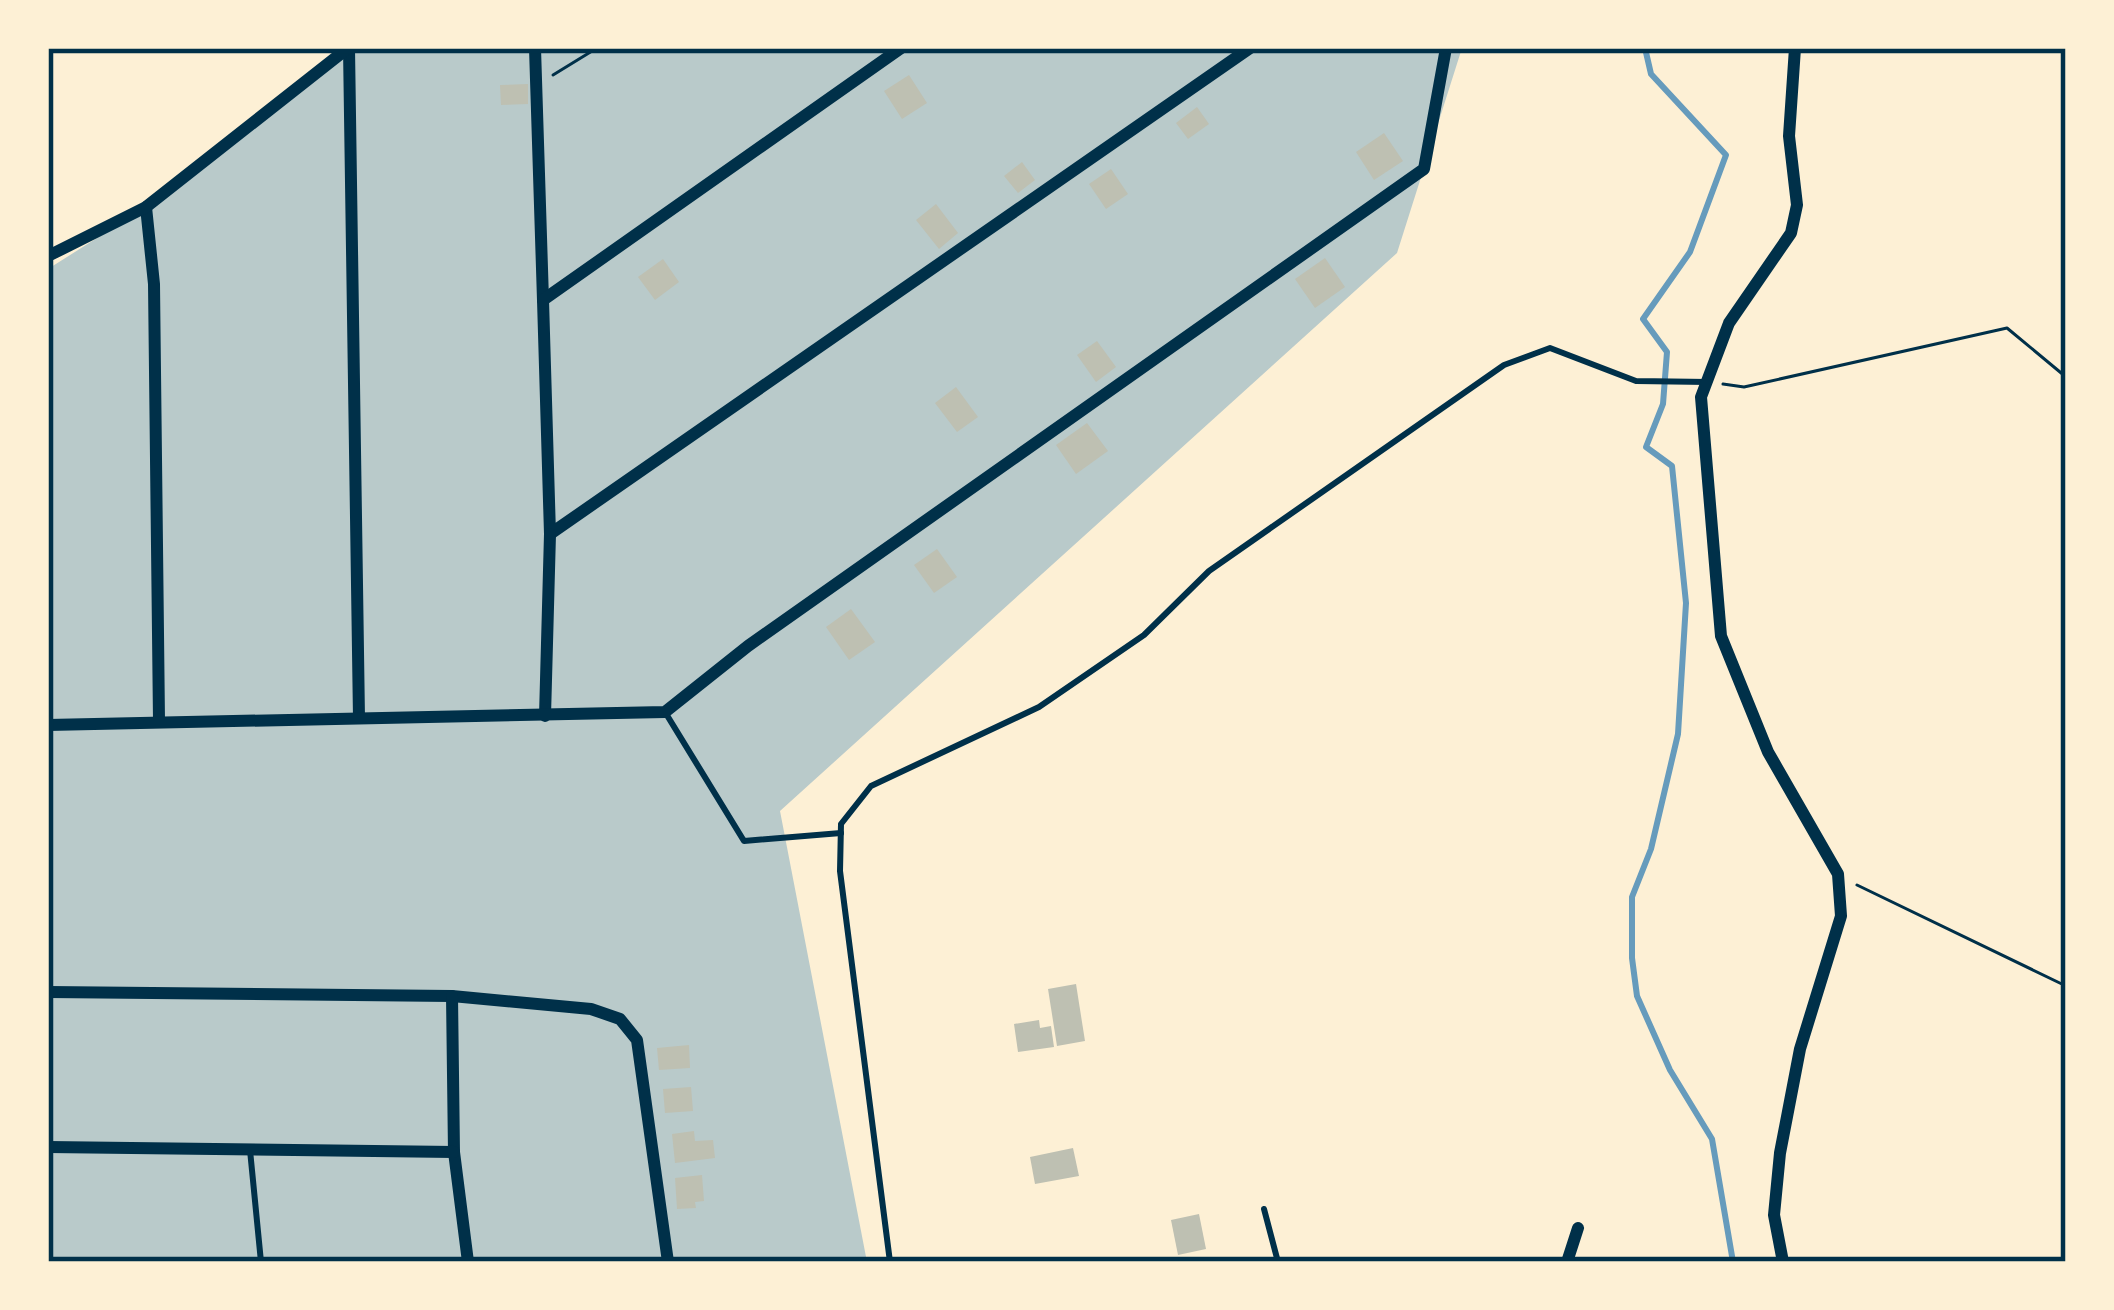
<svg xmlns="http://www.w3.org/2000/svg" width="2114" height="1310" viewBox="0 0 2114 1310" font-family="'Nunito Sans',sans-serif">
	<rect width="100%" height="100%" fill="#fdf0d5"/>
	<polygon fill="#b9caca" points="348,48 1462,48 1397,253 780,811 867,1262 48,1262 48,269 146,207"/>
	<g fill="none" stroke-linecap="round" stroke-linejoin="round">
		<polyline stroke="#669bbc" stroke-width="6" points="1645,48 1651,74 1726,155 1690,252 1643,319 1667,352 1663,404 1646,447 1672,466 1686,603 1678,734 1651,849 1632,897 1632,958 1637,996 1670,1070 1712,1139 1733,1262"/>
	</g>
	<g fill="#bec0b2">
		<polygon points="909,75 927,103 902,119 884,91"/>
		<polygon points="528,84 528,104 501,105 500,85"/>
		<polygon points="1197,107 1209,124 1188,139 1176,123"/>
		<polygon points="1384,133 1403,161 1374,180 1356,152"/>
		<polygon points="1022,162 1035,180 1018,193 1004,176"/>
		<polygon points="1111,169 1128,194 1106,209 1089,184"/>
		<polygon points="936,204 958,233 939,249 916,220"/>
		<polygon points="1325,258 1345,287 1315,308 1295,279"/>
		<polygon points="663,259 679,282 655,300 638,277"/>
		<polygon points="1097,341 1116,367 1096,382 1077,355"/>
		<polygon points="956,387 978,417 957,432 935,403"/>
		<polygon points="1087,423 1108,451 1076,474 1056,445"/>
		<polygon points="937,549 957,577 934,593 914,565"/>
		<polygon points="851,609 875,642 849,660 826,627"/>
		<polygon points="1076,984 1085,1041 1057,1046 1048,989"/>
		<polygon points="1039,1020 1040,1028 1051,1026 1054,1047 1018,1052 1014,1024"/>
		<polygon points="689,1045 690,1068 659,1070 657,1048"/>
		<polygon points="691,1087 693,1111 665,1113 663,1089"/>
		<polygon points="694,1131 695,1141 713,1140 715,1158 675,1163 672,1134"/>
		<polygon points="1073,1148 1079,1176 1035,1184 1030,1157"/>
		<polygon points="702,1175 704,1201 695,1202 696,1208 677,1209 675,1178"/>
		<polygon points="1199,1214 1206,1249 1178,1255 1171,1220"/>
	</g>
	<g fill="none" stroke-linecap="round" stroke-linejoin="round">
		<g stroke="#003049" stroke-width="3">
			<polyline points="553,75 597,48"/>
			<polyline points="1723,384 1744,387 2007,328 2066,377"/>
			<polyline points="1857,885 2066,986"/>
		</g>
		<g stroke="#003049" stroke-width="6">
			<polyline points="665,712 744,841 841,833"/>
			<polyline points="250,1150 261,1262"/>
			<polyline points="1264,1209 1278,1262"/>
			<polyline points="890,1262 840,871 841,824 871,786 1039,707 1144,635 1209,571 1504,365 1550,348 1636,381 1708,382"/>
		</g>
		<g stroke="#003049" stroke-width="12">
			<polyline points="349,48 359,718"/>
			<polyline points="535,48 543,300"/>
			<polyline points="901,48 543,300 550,534 1250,48"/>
			<polyline points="146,207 154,284 159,720"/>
			<polyline points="48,256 146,207 348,48"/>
			<polyline points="545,716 550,534"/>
			<polyline points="48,725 665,712 748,646 1424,169 1446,48"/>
			<polyline points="48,992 452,996 591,1009 620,1019 637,1040 668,1262"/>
			<polyline points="452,996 454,1152 468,1262"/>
			<polyline points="48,1147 454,1152"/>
			<polyline points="1567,1262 1578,1228"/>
			<polyline points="1783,1262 1774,1215 1780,1153 1800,1049 1841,916 1838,874 1768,752 1721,636 1701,397 1729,323 1791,233 1797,205 1789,136 1795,48"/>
		</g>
	</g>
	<rect width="2114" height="1310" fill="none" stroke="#fdf0d5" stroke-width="102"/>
	<rect x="51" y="51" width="2012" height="1208" fill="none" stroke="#003049" stroke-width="4.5"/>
</svg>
